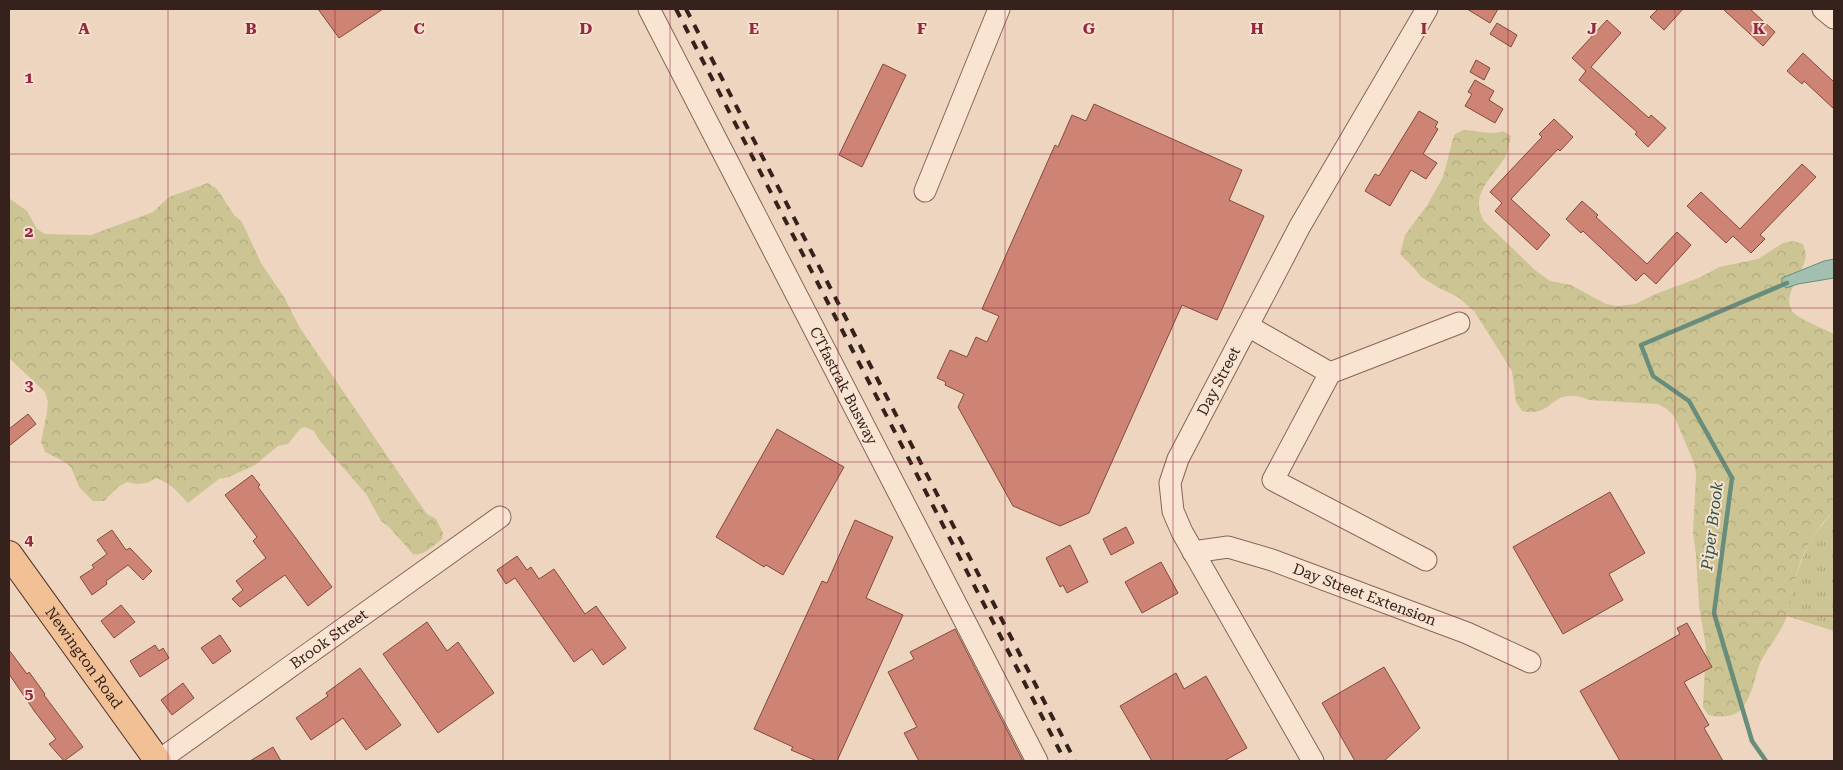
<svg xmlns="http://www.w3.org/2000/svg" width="1843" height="770" viewBox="0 0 1843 770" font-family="'Roboto Serif',serif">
	<defs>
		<pattern id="grass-tufts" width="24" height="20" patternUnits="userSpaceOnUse" patternTransform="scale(1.25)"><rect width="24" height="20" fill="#ccc593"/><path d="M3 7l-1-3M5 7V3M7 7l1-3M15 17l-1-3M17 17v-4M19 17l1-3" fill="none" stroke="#b0a97e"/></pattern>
		<pattern id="forest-crowns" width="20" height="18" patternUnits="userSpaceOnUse" patternTransform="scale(1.25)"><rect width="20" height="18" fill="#ccc593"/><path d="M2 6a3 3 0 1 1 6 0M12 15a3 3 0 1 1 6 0" fill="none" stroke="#b0a97e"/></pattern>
	</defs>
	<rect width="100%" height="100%" fill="#eed5bf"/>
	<path fill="url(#grass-tufts)" d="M1834,509V631L1787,616C1792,591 1797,567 1809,544C1816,531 1826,521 1834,509Z"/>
	<g fill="url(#forest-crowns)">
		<path d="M1463,130C1478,130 1489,136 1503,131L1511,136C1509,143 1508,153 1504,159C1491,179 1469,195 1484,221L1535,270L1550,281L1571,285L1606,304L1616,306L1636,304L1653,295L1701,277L1719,267L1758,259L1783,243L1793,241L1803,244C1804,248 1806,252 1806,256C1804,273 1778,300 1795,314C1806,322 1822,328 1834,334V509C1830,516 1824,520 1820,527C1812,537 1806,549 1801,560C1794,578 1793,598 1787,616C1781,633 1768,647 1760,663C1754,678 1752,701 1738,712C1729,718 1718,717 1708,715L1703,707L1706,647L1699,606L1696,555L1693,533L1696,473L1694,463L1674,416L1667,409L1658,404L1589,400C1551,384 1554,419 1522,411L1516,402L1512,371L1474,311L1458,297L1439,288L1421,277L1415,269L1400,254L1405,235L1428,204L1443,177L1454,135Z"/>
		<path d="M208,183L217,189L234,215L242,222L261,263L284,297L300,328L424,510L427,514L436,519L443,533L442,539C434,545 423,557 413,554L389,527L381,521L366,494L319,440L314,431L305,427L300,429L288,444L278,446L255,465L229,477L219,479L188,503C178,492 170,483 156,478L147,483L137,484L127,482L118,487L104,501H93L79,487L71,467L63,461L45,452L41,442L47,412L48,401L45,392L9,358V198L27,211L37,229L45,234L91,235L153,212L169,197Z"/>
	</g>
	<polygon fill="#a2c0b0" stroke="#698d7c" points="1834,259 1834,278 1798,284 1786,288 1782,284 1782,278 1824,261"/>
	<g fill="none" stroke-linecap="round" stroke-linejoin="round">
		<polyline stroke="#698d7c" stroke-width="4.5" points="1766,761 1752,741 1714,613 1732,478 1689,401 1653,376 1641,345 1787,283"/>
	</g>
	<g fill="#cd8474" stroke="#86493d">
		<polygon points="318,9 383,9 339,38"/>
		<polygon points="1467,9 1498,9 1490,23"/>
		<polygon points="1658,9 1683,9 1664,30 1650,17"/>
		<polygon points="1723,9 1750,9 1775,32 1763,46"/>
		<polygon points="1607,20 1621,33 1591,67 1649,118 1651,115 1666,128 1648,147 1635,134 1637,132 1579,80 1586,71 1572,58"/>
		<polygon points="1497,23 1517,35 1511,47 1490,34"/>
		<polygon points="1803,53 1834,82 1834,109 1804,81 1802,84 1787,71"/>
		<polygon points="1476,60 1490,68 1484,80 1470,72"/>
		<polygon points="883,64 906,75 862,167 839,155"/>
		<polygon points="1475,80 1494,91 1489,100 1503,109 1495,123 1465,106 1472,94 1468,92"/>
		<polygon points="1094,104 1242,170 1229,200 1264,216 1217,320 1182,305 1089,513 1060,526 1013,506 958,407 964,394 945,385 946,382 937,378 950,350 967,357 976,337 987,342 999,316 982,309 1055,145 1058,147 1072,115 1086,121"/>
		<polygon points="1419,111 1438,122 1435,127 1438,129 1423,154 1437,163 1426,179 1411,170 1390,206 1365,191 1375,174 1379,176"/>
		<polygon points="1554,119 1573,137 1560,151 1558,149 1511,199 1550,235 1537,250 1495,211 1502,203 1490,192 1542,137 1539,134"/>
		<polygon points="1802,164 1816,177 1760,235 1765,239 1751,253 1733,236 1726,243 1687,206 1701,192 1740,229"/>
		<polygon points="1582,201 1598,215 1596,217 1647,264 1677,232 1691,245 1656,284 1644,273 1636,281 1583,231 1581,233 1566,219"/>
		<polygon points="28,414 36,424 9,446 9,429"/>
		<polygon points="777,429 844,467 783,575 766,565 764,567 716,537"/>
		<polygon points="252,475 260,485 258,487 332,587 308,606 285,575 240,607 232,599 243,590 236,581 266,558 253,541 257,537 225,495"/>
		<polygon points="1610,492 1645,553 1609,574 1623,600 1563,634 1513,547"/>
		<polygon points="855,520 893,537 866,598 903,615 837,761 817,761 791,750 793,747 754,729 822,581 827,583"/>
		<polygon points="1126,527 1134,543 1111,555 1103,539"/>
		<polygon points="112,530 126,550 130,548 152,571 143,580 128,565 106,581 107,584 92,595 80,577 94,568 92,565 107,554 97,540"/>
		<polygon points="1070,545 1088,582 1067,593 1063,585 1060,587 1046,558"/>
		<polygon points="517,556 527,570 531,567 539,579 554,569 585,614 596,606 626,648 603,665 592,649 574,662 515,578 506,584 497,570"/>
		<polygon points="1161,562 1178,593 1142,613 1125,582"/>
		<polygon points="121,605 135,622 114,638 101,621"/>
		<polygon points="427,622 447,651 458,642 494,693 438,733 383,654"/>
		<polygon points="1687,623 1712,667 1684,682 1709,725 1704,728 1723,761 1620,761 1580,691 1680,634 1677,628"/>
		<polygon points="955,629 1023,761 919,761 904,733 917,727 888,672 914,659 910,652"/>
		<polygon points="220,635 231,651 213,664 201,648"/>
		<polygon points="155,645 159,651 163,648 169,658 140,677 130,661"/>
		<polygon points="9,650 27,674 29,672 45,694 44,695 83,747 64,761 49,744 56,739 35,712 9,674"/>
		<polygon points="1384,667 1420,728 1384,761 1355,761 1322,703"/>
		<polygon points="360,668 401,725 366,750 343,718 311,740 296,718 328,696 326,693"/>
		<polygon points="1176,673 1184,689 1206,676 1247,748 1224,761 1152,761 1120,706"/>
		<polygon points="183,683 194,698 172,715 161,700"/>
		<polygon points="273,747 281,761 250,761"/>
	</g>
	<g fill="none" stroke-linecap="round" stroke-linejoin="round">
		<defs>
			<g id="minor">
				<path id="s1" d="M649,9L1037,761"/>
				<polyline points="1823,9 1834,18"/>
				<polyline points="925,191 999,9"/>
				<polyline points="1248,326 1330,373 1273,480 1426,560"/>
				<polyline points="1330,373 1459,323"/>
				<path id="s2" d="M1193,552L1228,547L1272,560L1467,633L1530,662"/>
				<path id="s3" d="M158,761L500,517"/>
				<path id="s4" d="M1313,761L1182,532L1173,511L1170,483L1178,459L1300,226L1427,9"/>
			</g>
			<g id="major">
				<path id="s5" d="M9,554L158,761"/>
			</g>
		</defs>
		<use href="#minor" stroke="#876557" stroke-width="23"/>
		<use href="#major" stroke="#54352c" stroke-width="28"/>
		<use href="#minor" stroke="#f9e4d2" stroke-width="21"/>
		<use href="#major" stroke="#f2c095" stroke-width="26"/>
		<g stroke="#36221c" stroke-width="4" stroke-dasharray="9 9" stroke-linecap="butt">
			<polyline points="676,9 1065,761"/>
			<polyline points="686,9 1075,761"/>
		</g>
	</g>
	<path fill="none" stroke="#962742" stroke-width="1" stroke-opacity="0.55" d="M168,9V761M335,9V761M503,9V761M670,9V761M838,9V761M1005,9V761M1173,9V761M1340,9V761M1508,9V761M1675,9V761M9,154H1834M9,308H1834M9,462H1834M9,616H1834"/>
	<g text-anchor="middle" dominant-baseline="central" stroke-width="4" stroke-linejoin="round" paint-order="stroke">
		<g font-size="15" fill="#36221c" stroke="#f5e1ce">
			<text stroke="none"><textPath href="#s4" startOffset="428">Day Street</textPath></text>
			<text stroke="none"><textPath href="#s1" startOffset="424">CTfastrak Busway</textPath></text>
			<text stroke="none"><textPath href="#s2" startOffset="180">Day Street Extension</textPath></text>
			<text stroke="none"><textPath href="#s3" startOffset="210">Brook Street</textPath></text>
			<text stroke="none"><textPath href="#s5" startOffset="128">Newington Road</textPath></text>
		</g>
		<g font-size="16" font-style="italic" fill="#2b5649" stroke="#f5e1ce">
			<text transform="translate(1712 526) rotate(-83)">Piper Brook</text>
		</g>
	</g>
	<g font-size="16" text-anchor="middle" font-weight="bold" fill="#962742" stroke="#f5e1ce" stroke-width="4" stroke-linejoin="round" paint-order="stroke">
		<text x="84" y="34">A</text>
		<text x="251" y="34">B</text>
		<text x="419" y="34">C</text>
		<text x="586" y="34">D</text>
		<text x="754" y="34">E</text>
		<text x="922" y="34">F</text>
		<text x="1089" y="34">G</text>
		<text x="1257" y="34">H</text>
		<text x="1424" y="34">I</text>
		<text x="1592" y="34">J</text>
		<text x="1759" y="34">K</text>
		<text x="29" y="83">1</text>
		<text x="29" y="237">2</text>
		<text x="29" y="391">3</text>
		<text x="29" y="545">4</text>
		<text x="29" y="699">5</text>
	</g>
	<rect width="1843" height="770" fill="none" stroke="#36221c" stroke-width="20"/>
</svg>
